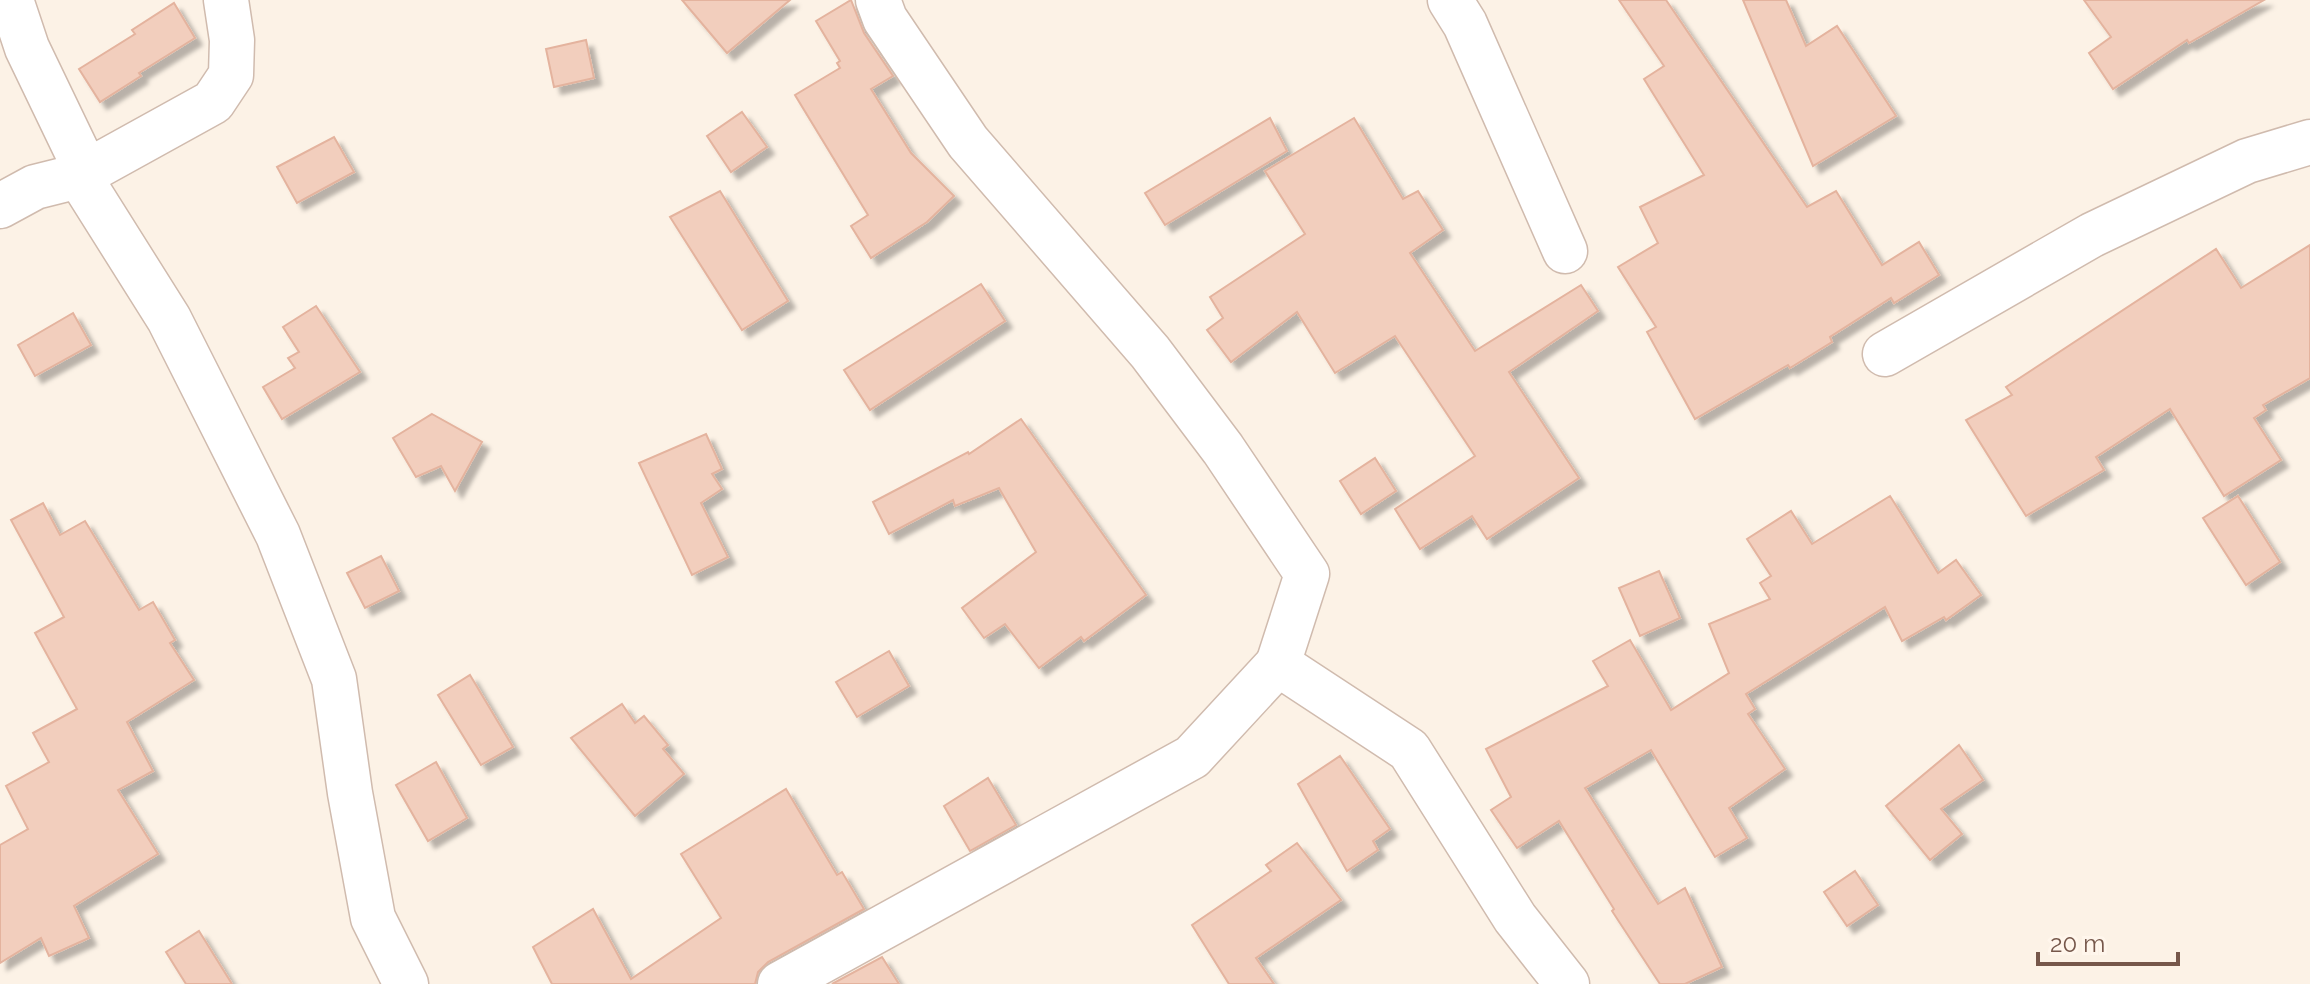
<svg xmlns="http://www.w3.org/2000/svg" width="2310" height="984" viewBox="0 0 2310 984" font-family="Raleway,sans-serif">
	<defs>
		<filter id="shadow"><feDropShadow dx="7" dy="7" stdDeviation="2" flood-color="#0004"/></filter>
	</defs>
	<rect width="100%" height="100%" fill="#fcf2e6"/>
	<g fill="#f2cebd" stroke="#e4b39e" stroke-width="2" filter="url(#shadow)">
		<polygon points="682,0 790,0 727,53"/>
		<polygon points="851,0 864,33 893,76 871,89 911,153 954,196 927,222 871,258 851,226 868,215 795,95 840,68 837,63 840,61 816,21"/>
		<polygon points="1619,0 1666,0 1807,207 1836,191 1882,265 1919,242 1939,275 1894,303 1891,298 1830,337 1832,342 1790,368 1788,365 1695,419 1647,332 1656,327 1618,267 1658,243 1640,207 1704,175 1644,79 1664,66"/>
		<polygon points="1743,0 1786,0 1806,46 1837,26 1896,116 1813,166"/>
		<polygon points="2084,0 2264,0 2189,43 2187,40 2113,89 2089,53 2111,37"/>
		<polygon points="174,3 195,38 139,73 141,76 100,102 79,69 135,34 132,30"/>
		<polygon points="586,40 594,78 554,87 546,49"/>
		<polygon points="742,112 767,147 731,172 707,136"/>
		<polygon points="1270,118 1287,151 1165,225 1145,193"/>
		<polygon points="1354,118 1403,199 1418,191 1443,230 1410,253 1475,351 1581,285 1598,311 1509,372 1579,478 1487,539 1472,516 1420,549 1395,509 1475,456 1395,336 1335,373 1297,312 1231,362 1207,330 1223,318 1210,297 1305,234 1265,171"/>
		<polygon points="334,137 354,172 297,203 277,167"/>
		<polygon points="720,191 788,301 742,330 670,217"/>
		<polygon points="2310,245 2310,378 2263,405 2266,410 2254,418 2281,460 2224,496 2170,409 2096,457 2104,470 2026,516 1966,420 2012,395 2006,387 2216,249 2241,288"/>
		<polygon points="981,284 1005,321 870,410 844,370"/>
		<polygon points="316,306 360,372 282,419 263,387 295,368 288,358 299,352 283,327"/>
		<polygon points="73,313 91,345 35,376 18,345"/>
		<polygon points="432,414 482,442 455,491 441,466 416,477 393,438"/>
		<polygon points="1021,419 1146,595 1084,641 1081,637 1039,668 1005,624 984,638 962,608 1036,552 999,488 955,506 953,500 889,534 873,502 968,452 969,454"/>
		<polygon points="706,434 722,469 712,474 722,489 701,503 728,557 692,575 639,463"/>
		<polygon points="1375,458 1396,491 1361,514 1340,481"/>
		<polygon points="1890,496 1938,573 1956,560 1981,595 1946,620 1944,617 1902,641 1885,607 1746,694 1755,709 1748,714 1785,769 1729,808 1747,838 1715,857 1651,750 1585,788 1658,904 1685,888 1722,967 1685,984 1660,984 1612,911 1614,909 1559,821 1517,848 1491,810 1511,797 1486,749 1608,686 1593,661 1630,640 1671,710 1729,673 1709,624 1770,599 1760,583 1771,576 1747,539 1791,511 1812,544"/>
		<polygon points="2238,496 2280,562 2246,585 2203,518"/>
		<polygon points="43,503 60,535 85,521 139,610 153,602 175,640 170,643 194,680 127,722 153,771 118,790 158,854 74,906 89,938 49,956 41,938 0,963 0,845 28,829 6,786 49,762 33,733 77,709 35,633 64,617 11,520"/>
		<polygon points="381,556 399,591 365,608 347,573"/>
		<polygon points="1659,571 1680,618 1640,636 1619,588"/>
		<polygon points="889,651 909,686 857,717 836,682"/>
		<polygon points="470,675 513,747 481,765 438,695"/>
		<polygon points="622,704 635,723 644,716 668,745 663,749 684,774 635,816 571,738"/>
		<polygon points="1959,745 1983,780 1941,809 1962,834 1930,860 1886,806"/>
		<polygon points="1340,756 1390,829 1373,841 1378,850 1347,871 1298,784"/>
		<polygon points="436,762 467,818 428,841 396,785"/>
		<polygon points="988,778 1016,825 970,851 944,806"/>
		<polygon points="786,789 837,875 842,872 864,909 768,962 758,972 755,984 552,984 533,947 593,909 631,979 721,918 681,854"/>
		<polygon points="1297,843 1341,900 1256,958 1274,984 1229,984 1192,925 1271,871 1266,865"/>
		<polygon points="1855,871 1878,905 1847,926 1824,892"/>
		<polygon points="199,931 232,984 186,984 166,952"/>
		<polygon points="882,957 899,984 832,984"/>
	</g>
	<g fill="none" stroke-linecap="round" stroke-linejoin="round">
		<defs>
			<g id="street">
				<polyline points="11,0 27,48 78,154 79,176 213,102 231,75 232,40 226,0"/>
				<polyline points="878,0 885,19 968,142 1150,352 1223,449 1307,574 1278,664 1409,750 1515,918 1567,984"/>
				<polyline points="1450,0 1465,24 1565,251"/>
				<polyline points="0,206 35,187 79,176 169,319 278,535 334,679 350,793 373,918 406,984"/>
				<polyline points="1885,354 2092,235 2247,161 2310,142"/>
				<polyline points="780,984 1192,757 1278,664"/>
			</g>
		</defs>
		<use href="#street" stroke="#d0bbae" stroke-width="47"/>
		<use href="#street" stroke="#fff" stroke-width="44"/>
	</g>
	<path d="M2038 952v12h140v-12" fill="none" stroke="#76574a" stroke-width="4"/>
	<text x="2050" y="952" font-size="24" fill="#76574a" stroke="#fff6ec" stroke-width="6" paint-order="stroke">20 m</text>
</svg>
